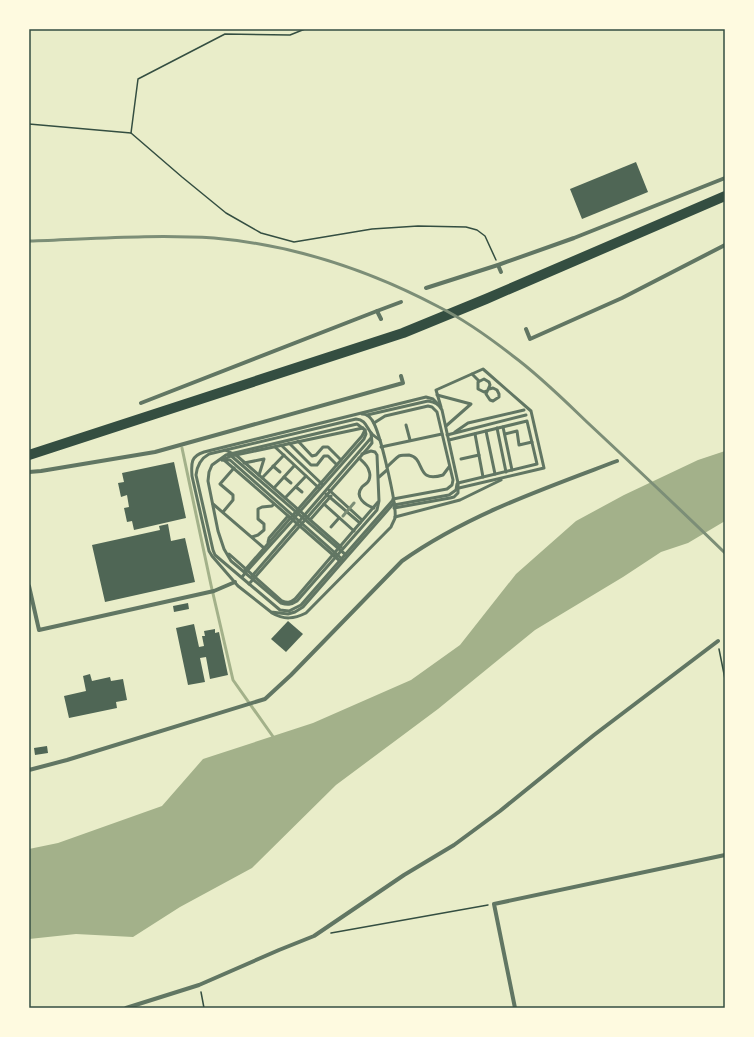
<svg xmlns="http://www.w3.org/2000/svg" width="754" height="1037" viewBox="0 0 754 1037" font-family="'Roboto Condensed',sans-serif">
	<rect width="100%" height="100%" fill="#e9edc9"/>
	<polygon fill="#a3b18a" points="725,451 725,521 688,543 661,552 623,577 535,630 438,709 336,785 252,868 180,907 133,937 76,934 29,939 29,849 58,843 162,806 203,759 313,723 411,680 460,645 516,574 576,521 624,495 698,460"/>
	<g fill="none" stroke-linecap="round" stroke-linejoin="round">
		<polyline stroke="#a3b18a" stroke-width="3" points="182,448 211,585 233,680 274,738"/>
	</g>
	<g fill="#4f6655">
		<polygon points="636,162 648,192 582,219 570,189"/>
		<polygon points="174,462 186,518 134,530 132,521 127,522 124,508 129,507 127,495 121,497 118,483 124,482 122,473"/>
		<polygon points="168,524 171,541 185,538 195,582 105,602 92,545 160,530 159,526"/>
		<polygon points="188,603 189,609 174,612 173,606"/>
		<polygon points="288,621 303,634 286,652 271,639"/>
		<polygon points="194,624 199,647 204,646 202,636 205,636 204,631 215,629 215,633 219,632 228,675 210,679 206,657 200,658 205,682 188,685 176,628"/>
		<polygon points="90,674 92,681 110,677 111,681 123,679 127,700 116,702 117,708 69,718 64,696 86,691 83,676"/>
		<polygon points="47,746 48,753 35,755 34,748"/>
	</g>
	<g fill="none" stroke-linecap="round" stroke-linejoin="round">
		<g stroke="#344e41" stroke-width="1.5">
			<polyline points="29,124 131,133 182,177 226,213 261,233 294,242 372,229 418,226 466,227 477,230 485,236 496,260"/>
			<polyline points="131,133 138,79 225,34 290,35 305,29"/>
			<polyline points="719,649 725,679"/>
			<polyline points="331,933 488,905"/>
			<polyline points="201,992 204,1008"/>
		</g>
		<g stroke="#617663" stroke-width="3">
			<polyline points="472,374 479,381"/>
			<polyline points="487,391 484,392 478,389 478,382 484,379 489,382 490,385 486,394 490,400 493,401 499,397 499,394 497,390 493,388 489,389"/>
			<polyline points="437,395 471,404 446,426"/>
			<polyline points="441,407 436,390 483,369 531,411 544,468 459,488"/>
			<path d="M367,415L428,401C435,402 439,404 442,410L458,483V493L454,497L450,498L394,508"/>
			<polyline points="374,423 385,416 428,406 432,407 437,412 453,480 452,485 447,489 393,499"/>
			<polyline points="406,425 410,440"/>
			<polyline points="503,427 512,470"/>
			<polyline points="497,428 506,472"/>
			<polyline points="486,431 495,474"/>
			<polyline points="455,432 468,423 524,410"/>
			<polyline points="475,434 483,477"/>
			<polyline points="505,434 517,431 519,445 532,442"/>
			<polyline points="447,435 526,415"/>
			<path d="M380,440C377,438 374,436 372,434C366,427 366,420 356,419L209,454C200,459 197,466 196,475L213,550L215,555L280,610L289,611L301,605L393,500"/>
			<polyline points="449,440 527,421 537,464 458,483"/>
			<polyline points="298,441 312,456 316,455 323,447 328,447 341,460"/>
			<polyline points="289,443 311,465 317,465 324,456 328,456 337,465"/>
			<polyline points="281,445 322,484"/>
			<polyline points="275,447 319,488"/>
			<polyline points="381,447 442,434"/>
			<polyline points="225,450 236,455 341,547"/>
			<polyline points="229,454 346,555"/>
			<path d="M359,458C363,462 368,465 369,471C370,473 370,477 369,480C368,483 364,485 362,487C354,497 365,505 374,508"/>
			<polyline points="461,459 479,455"/>
			<polyline points="222,460 230,460 342,559"/>
			<polyline points="222,460 231,456 363,428"/>
			<polyline points="224,460 340,561"/>
			<polyline points="244,463 264,459 259,475"/>
			<polyline points="273,466 280,472"/>
			<path d="M387,467C391,463 395,459 399,456C402,455 405,455 409,455C426,458 415,484 443,475L449,467"/>
			<polyline points="284,477 291,483"/>
			<polyline points="379,477 387,470"/>
			<polyline points="262,478 284,455"/>
			<polyline points="296,487 302,492"/>
			<polyline points="274,488 294,466"/>
			<polyline points="329,490 362,520"/>
			<polyline points="326,494 360,523"/>
			<polyline points="285,498 306,476"/>
			<path d="M394,503L303,607L295,612L288,614L271,612L238,586L212,556L209,551L192,476C191,463 191,456 204,452L426,397L433,399L438,404"/>
			<polyline points="213,504 264,548"/>
			<polyline points="324,504 354,531"/>
			<polyline points="394,505 449,495 456,490 457,484"/>
			<polyline points="223,512 233,500 233,495 220,484 234,468"/>
			<polyline points="395,517 460,500 501,480"/>
			<polyline points="310,520 331,496"/>
			<polyline points="331,527 339,518"/>
			<polyline points="252,537 258,535 264,530 264,524 258,519 258,509 262,507 272,506 274,504"/>
			<polyline points="268,542 269,538 288,516"/>
			<path d="M229,554L282,601C287,603 290,603 295,599L378,502"/>
			<polyline points="245,570 362,436 365,430"/>
			<polyline points="252,576 371,438"/>
			<path d="M242,577L247,571L293,520L295,517L364,439L366,434L365,430L357,424L226,455L212,465L209,472L208,481L218,531L224,549L231,561L281,603C287,605 291,605 297,601L377,510L379,501L377,455L375,452L371,451L362,454"/>
			<polyline points="249,584 368,448 372,443 371,433"/>
			<path d="M272,613C284,620 294,619 306,613L391,527C392,524 394,521 395,518C397,505 380,431 372,420C370,417 367,414 362,414"/>
		</g>
		<g stroke="#617663" stroke-width="4">
			<polyline points="498,265 501,272"/>
			<polyline points="426,288 498,265 574,238 725,178"/>
			<polyline points="377,311 401,302"/>
			<polyline points="526,329 530,339 622,298 725,245"/>
			<polyline points="141,403 377,311 381,319"/>
			<polyline points="29,472 41,471 155,452 403,383 401,376"/>
			<polyline points="29,586 39,630 214,591 235,582"/>
			<path d="M29,770L67,760L265,699L291,675L402,561C467,515 543,489 617,461"/>
			<polyline points="126,1008 199,985 279,950 314,936 404,875 454,845 500,811 594,735 718,641"/>
			<polyline points="515,1008 494,904 725,855"/>
		</g>
		<polyline stroke="#344e41" stroke-width="10" points="29,455 403,333 486,299 725,196"/>
		<g stroke="#7c8e77" stroke-width="3">
			<path d="M29,241C90,239 153,234 214,238C293,245 369,270 439,307C465,320 490,338 513,356C540,376 564,400 588,423C634,466 680,509 725,553"/>
			<polyline points="343,516 354,503"/>
		</g>
	</g>
	<rect width="754" height="1037" fill="none" stroke="#fefae0" stroke-width="60"/>
	<rect x="30" y="30" width="694" height="977" fill="none" stroke="#344e41" stroke-width="1.5"/>
</svg>
